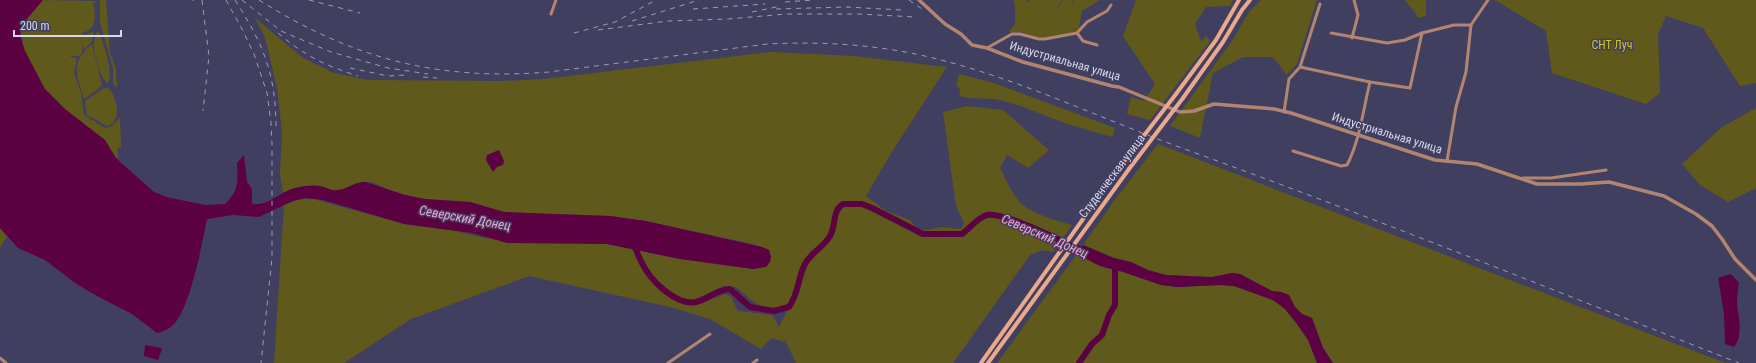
<svg xmlns="http://www.w3.org/2000/svg" width="1756" height="363" viewBox="0 0 1756 363" font-family="'Roboto Condensed',sans-serif">
	<rect width="100%" height="100%" fill="#413f60"/>
	<g fill="#5f5a1b" fill-rule="evenodd">
		<path d="M40,0L96,1L95,3H93C96,15 97,30 82,33L83,36L94,31L92,41L84,50L83,43L82,53L79,56H68L77,58L74,73L81,93L84,115L105,128L112,126L120,118L121,147L117,149L118,157L116,158L107,145L64,110L57,100L45,93L19,42L23,41L20,28L22,22Z"/>
		<polygon points="100,0 106,0 110,53 116,69 117,88 113,84 113,68 100,23"/>
		<polygon points="1013,0 1025,0 1028,2 1030,1 1026,0 1062,0 1054,12 1063,0 1073,0 1071,5 1074,0 1100,0 1082,11 1079,28 1076,32 1045,39 1020,32 1011,33 1009,31 1015,24 1015,4"/>
		<polygon points="1136,0 1233,0 1230,6 1206,7 1195,24 1201,41 1206,36 1210,41 1150,120 1127,114 1131,97 1144,101 1155,84 1123,36"/>
		<polygon points="1261,0 1317,0 1297,64 1287,75 1273,57 1243,57 1213,73 1200,138 1170,126 1232,41 1249,12"/>
		<polygon points="1405,0 1426,0 1426,16 1419,18"/>
		<polygon points="1495,0 1756,0 1756,83 1740,86 1703,28 1666,16 1658,34 1660,93 1646,104 1552,73 1546,31"/>
		<path d="M255,18L303,58L334,73L368,80L502,81L544,79L771,52L854,56L947,67L893,150L866,196L886,211L910,220L918,229L927,230L941,227L961,229L964,223L956,206L943,112L968,106L1003,110L1049,150L1028,168L1007,155L1000,168C1006,179 1011,192 1019,201C1027,212 1059,222 1072,225L1053,252L1042,250L1030,255L953,363H796L782,334L785,342L771,338L761,349L710,319L670,307L529,276L411,319L344,363H274L284,205L300,199H313L404,224L451,230L485,238L558,243L607,244L680,259L753,269C764,269 774,262 769,250L753,244L646,221L610,216L504,212L470,202L425,199L405,195L389,190L372,182L356,183L343,190L335,191L326,188L290,189L283,193L280,173L282,132L277,88L265,37ZM724,286L736,287L754,302L766,309L784,307L788,305L792,297L789,307L779,327L772,315L738,311C733,305 735,296 725,294L697,305L678,302L696,299Z"/>
		<path d="M98,30C103,41 114,73 108,83C100,79 94,54 94,45C94,40 96,35 98,30Z"/>
		<path d="M92,44L102,85L97,90L84,99C77,74 69,63 92,44Z"/>
		<polygon points="959,74 991,82 1115,128 1112,137 1067,124 1018,105 996,99 968,98 960,96 959,93 961,89 956,86"/>
		<path d="M104,88H108C117,96 123,122 107,126L87,115L85,101Z"/>
		<polygon points="1756,108 1756,188 1728,202 1700,185 1682,164 1722,127"/>
		<polygon points="1158,144 1725,363 1333,363 1323,348 1312,318 1302,314 1295,307 1289,295 1281,292 1272,291 1240,274 1232,273 1212,277 1166,275 1148,270 1131,262 1114,258 1083,245 1114,201"/>
		<polygon points="0,228 7,236 0,248"/>
		<polygon points="1077,254 1100,266 1123,272 1161,285 1177,287 1221,285 1234,286 1273,300 1285,309 1297,324 1308,340 1317,363 997,363"/>
	</g>
	<g fill="#5c0141">
		<path d="M0,0H43L22,25L20,35L25,51L45,89L65,109L105,140L116,158L154,192L166,197L205,205L225,204C239,191 238,181 237,163L244,155L247,182L252,189V204C269,206 280,192 295,188C303,186 311,185 320,186C326,187 331,191 337,190C348,189 356,181 366,182L405,195L425,199L470,202L504,212L610,216L646,221L762,247L769,250L771,257L770,262L766,267L753,269L680,259L607,244L507,243L472,233L404,224L323,200L306,198L293,201L259,217L233,215L207,219C202,243 190,312 171,327C167,330 162,332 157,333L132,314L97,296L75,283L45,260L18,248L0,228Z"/>
		<polygon points="499,150 504,161 503,165 497,167 493,172 486,160 487,155"/>
		<polygon points="1083,245 1114,258 1131,262 1148,270 1166,275 1212,277 1232,273 1240,274 1272,291 1281,292 1289,295 1295,307 1302,314 1312,318 1323,348 1333,363 1317,363 1308,340 1297,324 1285,309 1273,300 1234,286 1221,285 1177,287 1161,285 1123,272 1100,266 1077,254"/>
		<path d="M1731,274L1739,283C1738,290 1737,296 1737,303C1738,316 1744,335 1734,347L1725,344L1724,314L1718,278Z"/>
		<polygon points="145,345 161,348 162,349 158,360 144,356"/>
	</g>
	<g fill="none" stroke-linecap="round" stroke-linejoin="round">
		<g stroke="#5c0141" stroke-width="6">
			<path d="M633,244C637,250 638,257 642,263C650,280 676,306 696,302C708,299 718,289 730,289L750,307L774,311L789,307C800,291 797,279 805,264C811,252 825,247 831,234C836,224 832,211 843,204H862L872,208L923,234H962C970,228 977,218 987,215C1004,211 1067,244 1086,252"/>
			<polyline points="1079,363 1092,344 1102,335 1109,315 1115,305 1115,264"/>
		</g>
		<g stroke="#b08572" stroke-width="3">
			<polyline points="551,14 556,0"/>
			<polyline points="1331,33 1387,43 1405,40 1422,33 1454,25 1471,25"/>
			<polyline points="1352,38 1358,15 1354,0"/>
			<polyline points="1097,45 1083,41 1077,33 1087,22 1107,11 1111,5"/>
			<polyline points="987,48 1012,34 1020,34 1039,39 1045,39 1077,33"/>
			<polyline points="1300,67 1370,82 1410,88 1422,33"/>
			<polyline points="1284,112 1289,79 1300,67 1320,4"/>
			<path d="M1293,151L1341,166L1347,165C1360,140 1363,110 1370,82"/>
			<polyline points="1447,161 1456,107 1466,72 1471,25 1488,0"/>
			<polyline points="1523,178 1551,178 1606,170"/>
			<polyline points="0,358 6,363"/>
			<polyline points="668,363 710,334"/>
			<polyline points="753,363 757,360"/>
		</g>
		<polyline stroke="#b08572" stroke-width="3.5" points="919,0 945,24 961,34 972,45 987,48 1023,62 1112,86 1119,87 1180,112 1194,111 1214,104 1274,109 1291,113 1435,160 1477,164 1537,184 1581,184 1609,182 1664,196 1696,214 1712,226 1722,239 1735,259 1756,280"/>
		<g stroke="#eca88a" stroke-width="4">
			<polyline points="1176,94 1216,40 1239,0"/>
			<polyline points="1183,98 1223,42 1242,10 1250,0"/>
			<polyline points="981,363 1122,164"/>
			<polyline points="988,363 1129,169"/>
		</g>
		<g stroke="#9d9cb5" stroke-width="1" stroke-dasharray="5 5" stroke-linecap="butt">
			<polyline points="193,0 193,1"/>
			<polyline points="202,0 209,56 203,111"/>
			<polyline points="226,0 242,29 254,54 267,93 271,123 272,143 272,258 261,363"/>
			<path d="M235,0C264,45 276,75 276,129"/>
			<polyline points="242,0 281,31 331,52 388,68 428,74"/>
			<path d="M259,0C353,59 438,81 549,72L767,44C826,41 884,45 941,60C1023,81 1100,118 1179,147C1367,215 1553,290 1739,363"/>
			<polyline points="309,0 360,13"/>
			<polyline points="909,0 922,9"/>
			<polyline points="785,2 813,0"/>
			<polyline points="693,9 765,4"/>
			<polyline points="776,9 847,7 901,10"/>
			<polyline points="752,12 781,6"/>
			<polyline points="632,21 699,0"/>
			<polyline points="598,30 668,21 728,19 786,14 858,14 916,17"/>
			<path d="M278,33C305,56 324,65 358,76"/>
			<polyline points="574,33 615,22 656,0"/>
			<polyline points="350,68 388,76 407,75"/>
			<polyline points="423,77 437,78"/>
		</g>
		<g stroke="#eca88a" stroke-width="4">
			<polyline points="1122,164 1176,94"/>
			<polyline points="1129,169 1183,98"/>
		</g>
	</g>
	<g text-anchor="middle" dominant-baseline="central" stroke-width="3" stroke-linejoin="round" paint-order="stroke">
		<g font-size="12" fill="#cfc424" stroke="#413f60">
			<text x="1612" y="45">СНТ Луч</text>
		</g>
		<g font-size="12" fill="#d7d7ec" stroke="#413f60">
			<text transform="translate(1065 61) rotate(16)">Индустриальная улица</text>
			<text transform="translate(1387 133) rotate(17)">Индустриальная улица</text>
			<text transform="translate(1112 176) rotate(-53)">Студенческая улица</text>
		</g>
		<g font-size="13" font-style="italic" fill="#fd9ed4" stroke="#413f60">
			<text transform="translate(465 218) rotate(10)">Северский Донец</text>
			<text transform="translate(1045 236) rotate(23)">Северский Донец</text>
		</g>
	</g>
	<path d="M14 30v6h107v-6" fill="none" stroke="#d7d7ec" stroke-width="2"/>
	<text x="20" y="30" font-size="12" fill="#d7d7ec" stroke="#413f60" stroke-width="3" paint-order="stroke">200 m</text>
</svg>
